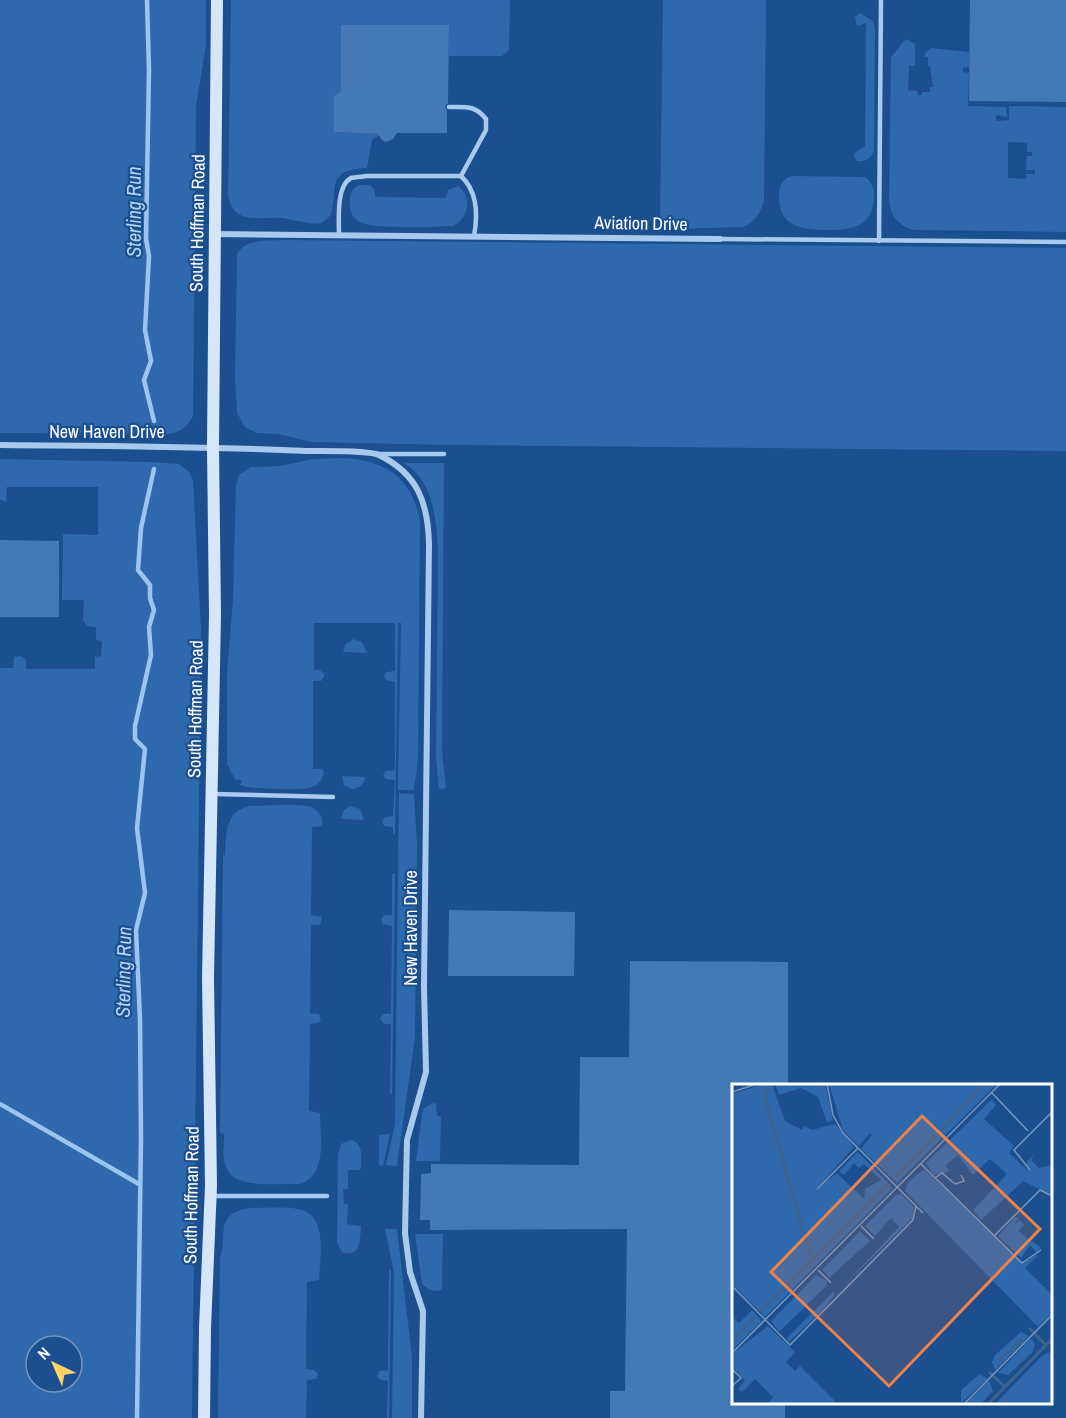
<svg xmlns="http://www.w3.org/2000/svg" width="1066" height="1418" viewBox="0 0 1066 1418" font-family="'Archivo Narrow',sans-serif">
	<rect width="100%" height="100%" fill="#1b4f8f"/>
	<g fill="#2e69ad" fill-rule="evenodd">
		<path d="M0,0H206V45L196,106L193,416C187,428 179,433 167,434L0,433Z"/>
		<path d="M231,0H510L509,50L502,56H449V25H341V91L334,96V132L381,134L372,140L367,168C326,170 338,186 331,215L322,223C310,225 300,221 288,219C265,214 234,229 228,195Z"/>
		<path d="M663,0H766L764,201C761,212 754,223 743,227L674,229L662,219L660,213Z"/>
		<path d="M860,13L873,21L875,28L874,150C872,158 866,162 857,161L854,156L855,153L865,146L866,23L857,26L855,17Z"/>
		<path d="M906,39L915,44V66H909L908,90L917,91L918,95H922V92H930V87H933L930,66H928V57H925V53L931,48L969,52V67L963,68V72L969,73L968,106L1006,107L1007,117L996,115V121L1009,120V106L1066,107V232L913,230C898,225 890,216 889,200L891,57ZM1008,142L1027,143V152H1032V156H1027L1026,170H1035V174H1026V179L1008,178Z"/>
		<path d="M792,176L865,177C874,183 876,195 873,206C867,230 845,230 825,230C798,229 778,226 779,193C780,185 783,178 792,176Z"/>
		<path d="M359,185H370L375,190V197L446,198L448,190L458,186C473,197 469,220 452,226C433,227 376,229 362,223C354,220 350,213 350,205C349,196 351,189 359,185Z"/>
		<path d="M284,240L1066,248V451L450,445L311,442L278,434L257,433L245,427L237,413L235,378L237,254C246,238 268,241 284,240Z"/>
		<path d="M343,458C385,460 412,477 420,521L418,760L414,790H398L401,623H398L395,834H393V827L384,826L382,821L385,817L393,816L395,780L386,779L383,775L386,771L395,770V682L386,680L384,675L387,672L395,671V623H314V670H320L325,675L321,681H313V769H322L324,772C323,779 319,784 312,787C302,791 260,789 247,787L240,785L242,781L238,779L236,781L227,764V672L233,600L236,484L240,474L251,467L280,466L313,459Z"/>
		<path d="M0,459L149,462L179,464L189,472L193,480L201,629L192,1418H0V668H13L14,657L21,656L26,660V669H95V657L101,656L102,641L96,640V627L87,626L83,620L84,600H62L63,534L98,535V487H7L6,502L0,499ZM36,1346H72V1382H36Z"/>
		<path d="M404,463H444L442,751L446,788L439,789L436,759L438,550C436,517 433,481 404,463Z"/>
		<polygon points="353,639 362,642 367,653 343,652 345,645"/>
		<path d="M342,776L365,777C365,784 359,789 352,789L344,785Z"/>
		<polygon points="399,793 414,794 417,845 415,1037 397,1166 386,1165 395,1124"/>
		<path d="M249,806C264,806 299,803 311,807C320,810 323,818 322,826L312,827L311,915L322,917L320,925H311L310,1013L319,1014L321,1020L318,1023L310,1024L309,1111L320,1113C320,1137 328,1176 299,1184C278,1183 234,1190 226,1167C222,1157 224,1144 224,1134L220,1133L223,855H225C226,833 225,812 249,806Z"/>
		<polygon points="350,806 360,809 364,820 341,819 344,810"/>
		<polygon points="392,874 395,874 392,1094 390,1094 391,1024 384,1024 380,1019 383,1014 391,1014 392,926 383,924 381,920 384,915 392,915"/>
		<polygon points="433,1103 436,1104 437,1116 441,1117 440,1161 416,1161 422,1113 424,1108"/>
		<polygon points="390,1134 383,1166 379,1165 379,1135"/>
		<path d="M352,1140C364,1145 361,1157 361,1168L359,1170H348V1189H343L344,1204H348L347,1224L361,1226C360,1239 361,1259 342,1252L337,1243L338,1154L341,1144Z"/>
		<path d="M249,1208C264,1208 289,1206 302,1210C328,1218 320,1259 319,1280L307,1282L306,1369L314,1370L318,1374L316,1379L307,1380L306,1418H218L220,1258C229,1236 212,1215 249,1208Z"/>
		<polygon points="385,1229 397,1229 412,1357 412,1418 392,1418 394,1272"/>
		<path d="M415,1234H443L442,1289C434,1293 429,1290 422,1284Z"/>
		<polygon points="389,1270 391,1270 389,1418 387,1418 388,1381 381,1380 377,1376 380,1371 388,1370"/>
	</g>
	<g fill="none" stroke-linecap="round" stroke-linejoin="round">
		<g stroke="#9cc4f0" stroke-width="4.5">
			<polyline points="147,0 149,70 146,239 149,256 145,330 151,361 144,380 154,421"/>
			<polyline points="0,1104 139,1184"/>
			<polyline points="137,1418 141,1138 140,1020 136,930 145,893 137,828 145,749 135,739 135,726 151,655 149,627 154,610 150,598 150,585 138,570 141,528 154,469"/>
		</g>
	</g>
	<g fill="#4478b7">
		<polygon points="970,0 1066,0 1066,102 969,101"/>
		<polygon points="341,25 449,25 448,103 445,106 447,111 447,133 397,133 393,139 386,142 382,140 378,134 334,132 334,96 341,91"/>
		<polygon points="0,540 59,541 59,617 0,617"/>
		<polygon points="449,910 575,912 574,976 448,976"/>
		<polygon points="630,961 788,962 788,1085 733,1085 733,1401 785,1401 785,1418 610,1418 610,1391 625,1391 627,1229 430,1230 430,1220 420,1220 421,1174 431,1173 431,1164 579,1165 580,1057 629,1057"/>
	</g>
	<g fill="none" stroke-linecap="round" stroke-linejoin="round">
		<g stroke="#a9c9ee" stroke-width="4.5">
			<path d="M461,176C478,192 478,215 474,236"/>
			<path d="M339,235C339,220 336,186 351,178C355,177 362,177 366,176H461L486,130V119C475,105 466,107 449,107"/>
			<polyline points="720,239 1066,242"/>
			<polyline points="879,241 881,0"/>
			<polyline points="377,454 444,454"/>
			<polyline points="214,794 333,797"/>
			<polyline points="213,1196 327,1196"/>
		</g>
		<g stroke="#a9c9ee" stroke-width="6">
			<polyline points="215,234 720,239"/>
			<path d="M0,445C102,446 204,446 306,451C320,451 369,450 379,455C418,474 428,503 429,544L424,986L426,1072L407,1140L405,1233L410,1272L423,1311L421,1418"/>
		</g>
		<polyline stroke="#d6e6fa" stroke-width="12" points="204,1418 205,1328 211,1186 208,977 215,615 213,447 217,0"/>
	</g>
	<g text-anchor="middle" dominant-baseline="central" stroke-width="4.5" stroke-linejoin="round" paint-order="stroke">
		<g font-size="18" fill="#fff" stroke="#1b4f8f">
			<text transform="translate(197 223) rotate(-89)">South Hoffman Road</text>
			<text transform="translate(641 223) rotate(1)">Aviation Drive</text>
			<text x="107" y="431">New Haven Drive</text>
			<text transform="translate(195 709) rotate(-89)">South Hoffman Road</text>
			<text transform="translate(410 928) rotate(-90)">New Haven Drive</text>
			<text transform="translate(191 1195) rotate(-89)">South Hoffman Road</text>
		</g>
		<g font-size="20" font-style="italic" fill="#b5d3f5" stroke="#1b4f8f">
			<text transform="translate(133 212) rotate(-90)">Sterling Run</text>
			<text transform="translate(123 972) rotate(-89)">Sterling Run</text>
		</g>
	</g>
	<g transform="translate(732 1084)">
		<rect width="320" height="320" fill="#1b4f8f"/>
		<path d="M32,0H40L53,37L70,46L72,42L80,46L103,40L122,63L84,105L105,89L132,115L133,105L149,96L132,80L127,84L122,79L112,91L107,87L126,68L161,104L33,233L0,200V10ZM43,0H93L101,36L95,38L86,13L69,4L47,11ZM97,0H265L165,99L129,65L140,51L138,49L127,62L111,46ZM260,15L264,21L252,35L282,62L277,69L296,87L295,78L302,70L299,76L307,84L319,81V111L291,97L249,136L241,126L275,90L258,75L241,91L226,71L213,82L218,87L213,89L202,91L194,79ZM192,85L290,180L307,170L293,184L319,210V230L306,243L173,107L176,98ZM169,110L182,123L181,134L110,203L167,143L159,134L143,152L133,142L164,111ZM283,133L287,134L282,140L288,136L292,141L286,147L309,164L304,168L298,161L289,174L266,152ZM128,147L138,157L97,194L91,185ZM84,191L95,197L94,202L47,248L39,237ZM101,208L103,210L91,226L57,258L55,254ZM20,226L30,237L0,266V233L7,239ZM36,242L63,268L54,278L63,287L68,282L105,319H36L41,313L23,295L10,308L6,305L13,296L0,283V270ZM289,248L297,252L263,286L260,278L263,271ZM299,254L303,260L300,269L276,291L266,289ZM319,268V319H264L311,271ZM248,290L255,295L229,319V306ZM257,296L261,307L250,319H235Z" fill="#2e69ad"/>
		<path fill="none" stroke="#3c6290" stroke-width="3" d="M39,4L32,9L80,177M163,94L253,0M29,227L157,100M297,244L314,261M0,257L25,232M267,277L290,255M257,288L273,303M257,319L320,255"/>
		<path fill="none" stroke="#7695bc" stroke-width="1.5" d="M95,0L101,31L111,49L191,129M0,8L25,0M260,9L296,47M189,80L290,179L309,166M298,86L282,66L320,28M203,94L210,89L223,100L232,97L229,91M85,105L126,64M129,142L142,155M262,152L308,106L320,112M86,186L99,199M0,202L58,261L181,136L184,122M0,269L268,0M0,285L9,294L0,302M233,319L320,231"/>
		<path fill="#ee8249" fill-opacity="0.15" stroke="#ee8249" stroke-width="3" d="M190,32L308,145L157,302L39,188Z"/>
		<rect width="320" height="320" fill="none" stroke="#fff" stroke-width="3"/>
	</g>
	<g transform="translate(54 1364) rotate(316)"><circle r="28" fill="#1b4f8f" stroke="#7695bc" stroke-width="1.5"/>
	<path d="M0-4.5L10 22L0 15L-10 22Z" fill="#ffd166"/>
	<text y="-9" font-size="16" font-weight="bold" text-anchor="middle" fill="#ffffff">N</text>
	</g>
</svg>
